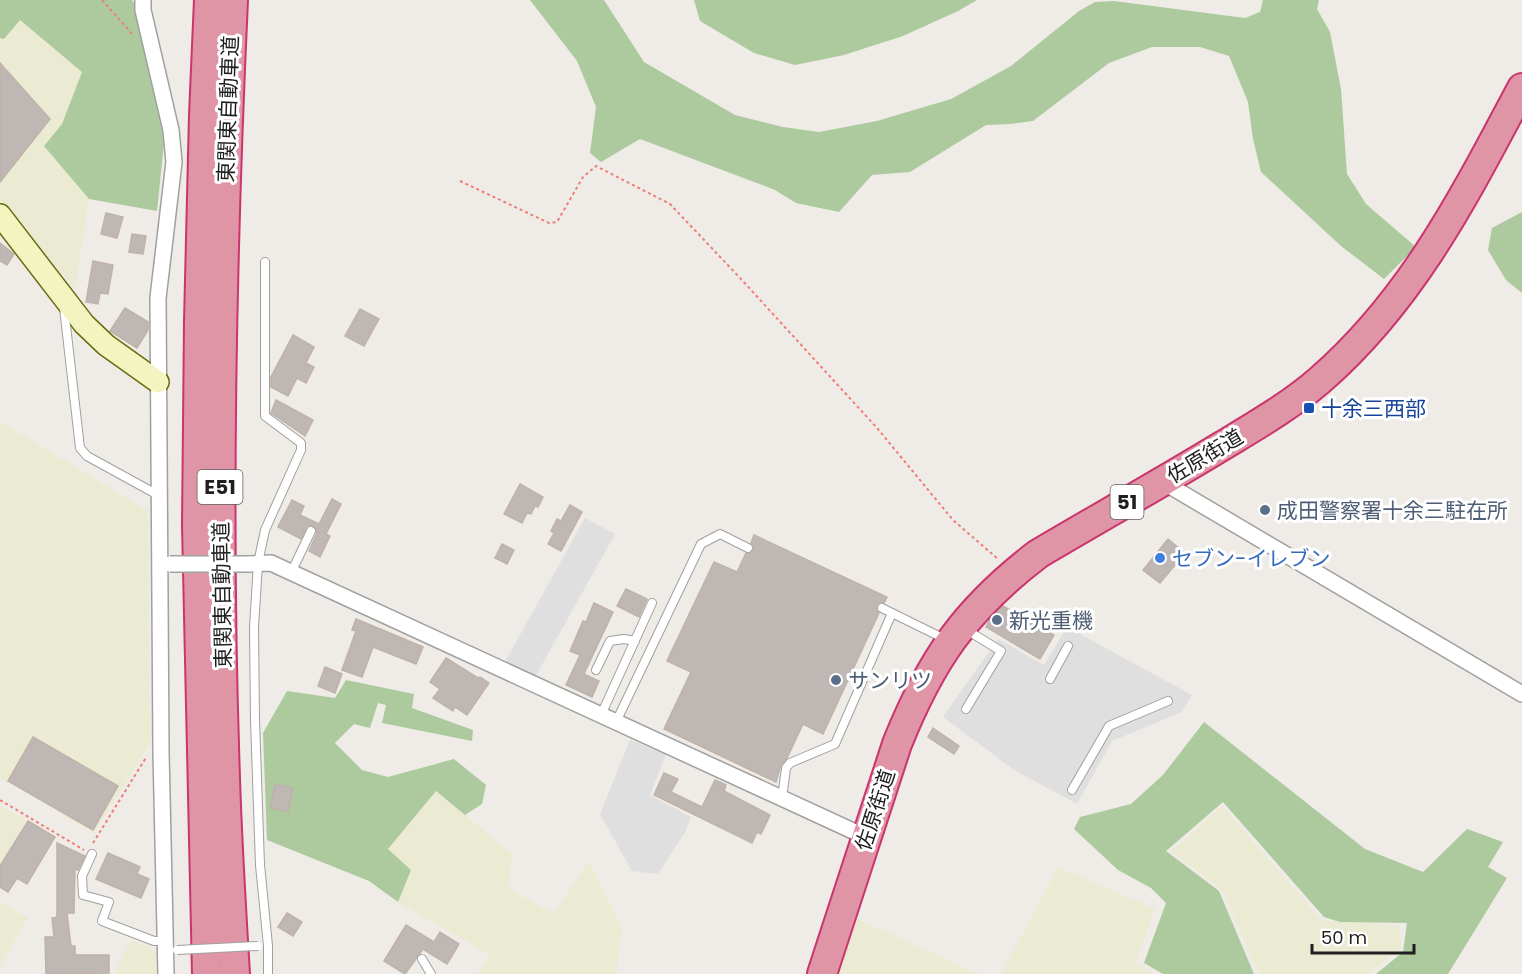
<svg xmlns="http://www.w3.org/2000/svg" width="1522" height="974" viewBox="0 0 1522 974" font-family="Poppins,'Noto Sans JP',sans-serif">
	<rect width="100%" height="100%" fill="#efebe6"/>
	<g fill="#ebebd3">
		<polygon points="19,20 83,72 62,124 44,146 89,199 75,289 0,201 0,38 4,38"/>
		<polygon points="0,421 148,511 150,743 94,833 0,778"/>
		<polygon points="436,791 512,854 508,888 554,914 589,861 622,927 616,974 478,974 490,955 398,902 411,870 388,850"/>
		<polygon points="0,805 26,820 0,864"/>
		<polygon points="1222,806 1321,920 1400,926 1401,949 1368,974 1259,974 1221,888 1171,852"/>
		<polygon points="1058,867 1155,909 1135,963 1156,974 1001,974"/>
		<polygon points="0,901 28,918 0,966"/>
		<polygon points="858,919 978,974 838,974"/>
		<polygon points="131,940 156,951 158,974 114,974"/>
	</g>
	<g fill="#adca9e">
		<polygon points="0,0 132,0 134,3 157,100 164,143 157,211 89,199 44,146 62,124 82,72 20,20 4,39 0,38"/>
		<polygon points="530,0 604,0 644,62 735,115 783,127 819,132 877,121 951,99 1011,66 1079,11 1095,2 1114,1 1245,18 1260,12 1263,0 1319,0 1317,9 1330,32 1341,89 1347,174 1366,204 1416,247 1384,279 1341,246 1261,172 1253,139 1248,102 1229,56 1200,47 1152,47 1109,63 1033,121 1010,124 986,125 910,172 872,175 839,212 796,203 775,190 640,139 601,162 590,153 596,107 577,61"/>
		<polygon points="694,0 977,0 958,11 903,36 844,55 795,65 754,53 700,21"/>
		<polygon points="1522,212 1522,293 1506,280 1488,250 1492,228"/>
		<polygon points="346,680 414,694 412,708 473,730 472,741 382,723 386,705 378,703 370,728 354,724 335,743 362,770 388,777 454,759 486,785 482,804 465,815 436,791 388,849 411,870 398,902 369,881 267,840 263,733 287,691 335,698"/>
		<polygon points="1204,722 1365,849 1423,872 1467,829 1503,842 1488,867 1507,878 1448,974 1376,974 1403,952 1407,923 1340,922 1324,917 1223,802 1166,851 1219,891 1254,974 1163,974 1144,963 1166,903 1151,888 1118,870 1074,829 1080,817 1131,804 1163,775"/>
	</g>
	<g fill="#dfdfdf">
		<polygon points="585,518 615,534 534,679 505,662"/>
		<polygon points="1067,627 1192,695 1182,712 1112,741 1077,804 1014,770 943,717 998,639 1044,665"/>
		<polygon points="630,740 666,754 650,795 691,817 685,832 658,874 632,871 600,814"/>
	</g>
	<g fill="#bfb7b3" stroke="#bfb2a9" stroke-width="1.5">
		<polygon points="0,63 50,119 0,182"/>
		<polygon points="106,213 123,217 117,238 101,234"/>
		<polygon points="132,234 146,236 143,254 129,252"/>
		<polygon points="0,243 14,254 7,265 0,261"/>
		<polygon points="93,261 113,265 108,294 100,293 98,304 86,302"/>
		<polygon points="125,308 148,322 148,330 137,348 110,331"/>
		<polygon points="360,309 379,319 364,346 345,336"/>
		<polygon points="293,335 314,347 306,363 314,367 306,383 297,378 288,396 271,387 271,377"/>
		<polygon points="276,400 313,420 305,436 271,413"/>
		<polygon points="520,484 543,497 538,507 535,506 531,514 527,513 522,523 504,514"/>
		<polygon points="332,499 341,504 326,534 330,536 320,557 309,551 317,533 314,526 307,526 301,539 278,527 292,500 304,506 300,515 319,524"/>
		<polygon points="570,505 582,512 561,551 548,544 554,533 551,531 557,519 561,521"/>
		<polygon points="754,535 887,597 884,603 879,603 876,606 879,613 823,734 803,724 787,758 781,765 776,782 664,729 691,672 667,661 714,562 737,572 746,553 751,553 754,550 753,545 751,543"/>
		<polygon points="1168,539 1185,553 1160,583 1143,570"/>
		<polygon points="502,544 514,550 507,564 495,558"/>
		<polygon points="626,589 647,599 639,617 617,606"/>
		<polygon points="594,603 613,612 584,674 599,681 592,697 566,685 580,655 570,651 583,621 586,622"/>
		<polygon points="1003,606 1054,635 1040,659 986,627 990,619"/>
		<polygon points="356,619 423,647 416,664 373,647 362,677 342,670 356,631 352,630"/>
		<polygon points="446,658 478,678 480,677 489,683 467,715 455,707 453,711 433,698 440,689 430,682"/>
		<polygon points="325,667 342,674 335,693 318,686"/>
		<polygon points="933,728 959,746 954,754 928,737"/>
		<polygon points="33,737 118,786 93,830 8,781"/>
		<polygon points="664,773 678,779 671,792 702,807 715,780 726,785 724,791 770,815 761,834 757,832 752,843 654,795"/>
		<polygon points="275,784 293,788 288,812 270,808"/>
		<polygon points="28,821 55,837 27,884 17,878 8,892 0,887 0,866"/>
		<polygon points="57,843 85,856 78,870 75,869 74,913 67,913 71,946 75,946 75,955 109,955 109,973 46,974 45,937 54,937 52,918 57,917"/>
		<polygon points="108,853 140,867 137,874 149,879 141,898 96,879"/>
		<polygon points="287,913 302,922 293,936 278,927"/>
		<polygon points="406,925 434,942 440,932 459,944 447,964 423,949 405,974 384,961"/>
	</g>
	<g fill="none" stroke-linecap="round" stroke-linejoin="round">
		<defs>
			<g id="lane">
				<polyline points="265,262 265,416 301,443 301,450 265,530 258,563 254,627 255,720 260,865 268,946 268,974"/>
				<polyline points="64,308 80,448 87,456 158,495"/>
				<polyline points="291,573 311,531"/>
				<polyline points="882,608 892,613"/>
				<polyline points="965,629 1001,651 966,709"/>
				<polyline points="596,670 610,641 624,639 635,641"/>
				<polyline points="1050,679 1068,646"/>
				<polyline points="601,715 652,603"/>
				<polyline points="616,722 701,544 720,534 748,548"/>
				<polyline points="1072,790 1109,726 1168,701"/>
				<polyline points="782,798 786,768 790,763 835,744 892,613 947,640"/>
				<polyline points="92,854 82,876 83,895 109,902 102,921 154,941 164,941"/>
				<polyline points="422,959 431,974"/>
			</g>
			<g id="street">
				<polyline points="143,0 143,10 171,130 174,162 158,298 161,752 166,974"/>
				<polyline points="1163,482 1522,694"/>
				<polyline points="249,564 271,563 866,837"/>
			</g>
			<polyline id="secondary" points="0,215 84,324 106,345 158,382"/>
			<g id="highway">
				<path d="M233,0C221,259 216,519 225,778C227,844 231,909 235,974"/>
				<polyline points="207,974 197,525 199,322 204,115 209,0"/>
				<path d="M822,974L897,744C931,659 966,609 1038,554C1099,518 1161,483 1222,446C1255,426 1290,406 1320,380C1413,299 1465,195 1522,88"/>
			</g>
		</defs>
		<use href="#lane" stroke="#a0a0a0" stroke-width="10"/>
		<use href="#street" stroke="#a0a0a0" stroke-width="18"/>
		<use href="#secondary" stroke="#676c0f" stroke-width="24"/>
		<use href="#highway" stroke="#ca356f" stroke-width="32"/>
		<g stroke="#ed7f78" stroke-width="2" stroke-dasharray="3 3" stroke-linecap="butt">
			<polyline points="102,0 134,36"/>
			<polyline points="460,181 549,223 557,222 583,177 596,166 670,204 741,279 877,428 953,520 999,560"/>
			<polyline points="0,800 84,850"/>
			<polyline points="93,843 147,756"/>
		</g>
		<use href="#lane" stroke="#fff" stroke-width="8"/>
		<use href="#street" stroke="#fff" stroke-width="15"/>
		<use href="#secondary" stroke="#f3f4bf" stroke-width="21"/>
		<use href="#highway" stroke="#df95a6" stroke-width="28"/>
		<defs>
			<polyline id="lane-bridge" points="177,950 258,946"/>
			<polyline id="street-bridge" points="170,564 249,564"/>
		</defs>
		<use href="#lane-bridge" stroke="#a0a0a0" stroke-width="10" stroke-linecap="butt"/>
		<use href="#street-bridge" stroke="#a0a0a0" stroke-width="18" stroke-linecap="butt"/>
		<use href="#lane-bridge" stroke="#fff" stroke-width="8"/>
		<use href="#street-bridge" stroke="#fff" stroke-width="15"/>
	</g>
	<rect fill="#1a4fb4" stroke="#fff" stroke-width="2" x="1303" y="402" width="12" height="12" rx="3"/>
	<g fill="#5c6f8a" stroke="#fff" stroke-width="2">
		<circle cx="1265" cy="510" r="6"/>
		<circle cx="997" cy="620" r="6"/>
		<circle cx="836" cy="680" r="6"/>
	</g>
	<circle fill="#3f7fe0" stroke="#fff" stroke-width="2" cx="1160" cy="558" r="6"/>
	<g text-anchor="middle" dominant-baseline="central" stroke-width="6" stroke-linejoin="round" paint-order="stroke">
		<g fill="#fff" stroke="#626262" stroke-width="1.5">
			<rect x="197.5" y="470" width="45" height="34" rx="4.5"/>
			<rect x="1110.5" y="485" width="33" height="34" rx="4.5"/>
		</g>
		<g font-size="20" font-weight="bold" fill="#1f1f1f">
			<text x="220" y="487">E51</text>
			<text x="1127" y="502">51</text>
		</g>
		<g font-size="21" fill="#1f1f1f" stroke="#fff">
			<text transform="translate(228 109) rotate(-88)">東関東自動車道</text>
			<text transform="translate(1205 456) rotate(-31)">佐原街道</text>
			<text transform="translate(222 595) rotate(-91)">東関東自動車道</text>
			<text transform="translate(875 810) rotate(-72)">佐原街道</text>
		</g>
		<g font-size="21" fill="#164399" stroke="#fff" text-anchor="start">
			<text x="1321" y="408">十余三西部</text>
		</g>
		<g font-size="21" fill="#4e5e75" stroke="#fff" text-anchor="start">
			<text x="1277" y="510">成田警察署十余三駐在所</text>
			<text x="1009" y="620">新光重機</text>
			<text x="848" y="680">サンリツ</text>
		</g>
		<g font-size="21" fill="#366cbe" stroke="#fff" text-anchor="start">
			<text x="1172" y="558">セブン-イレブン</text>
		</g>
	</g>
	<path d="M1312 944v9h102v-9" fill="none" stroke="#1f1f1f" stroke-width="3"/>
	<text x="1321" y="944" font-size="18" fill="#1f1f1f" stroke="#ffffff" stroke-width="4.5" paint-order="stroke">50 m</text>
</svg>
